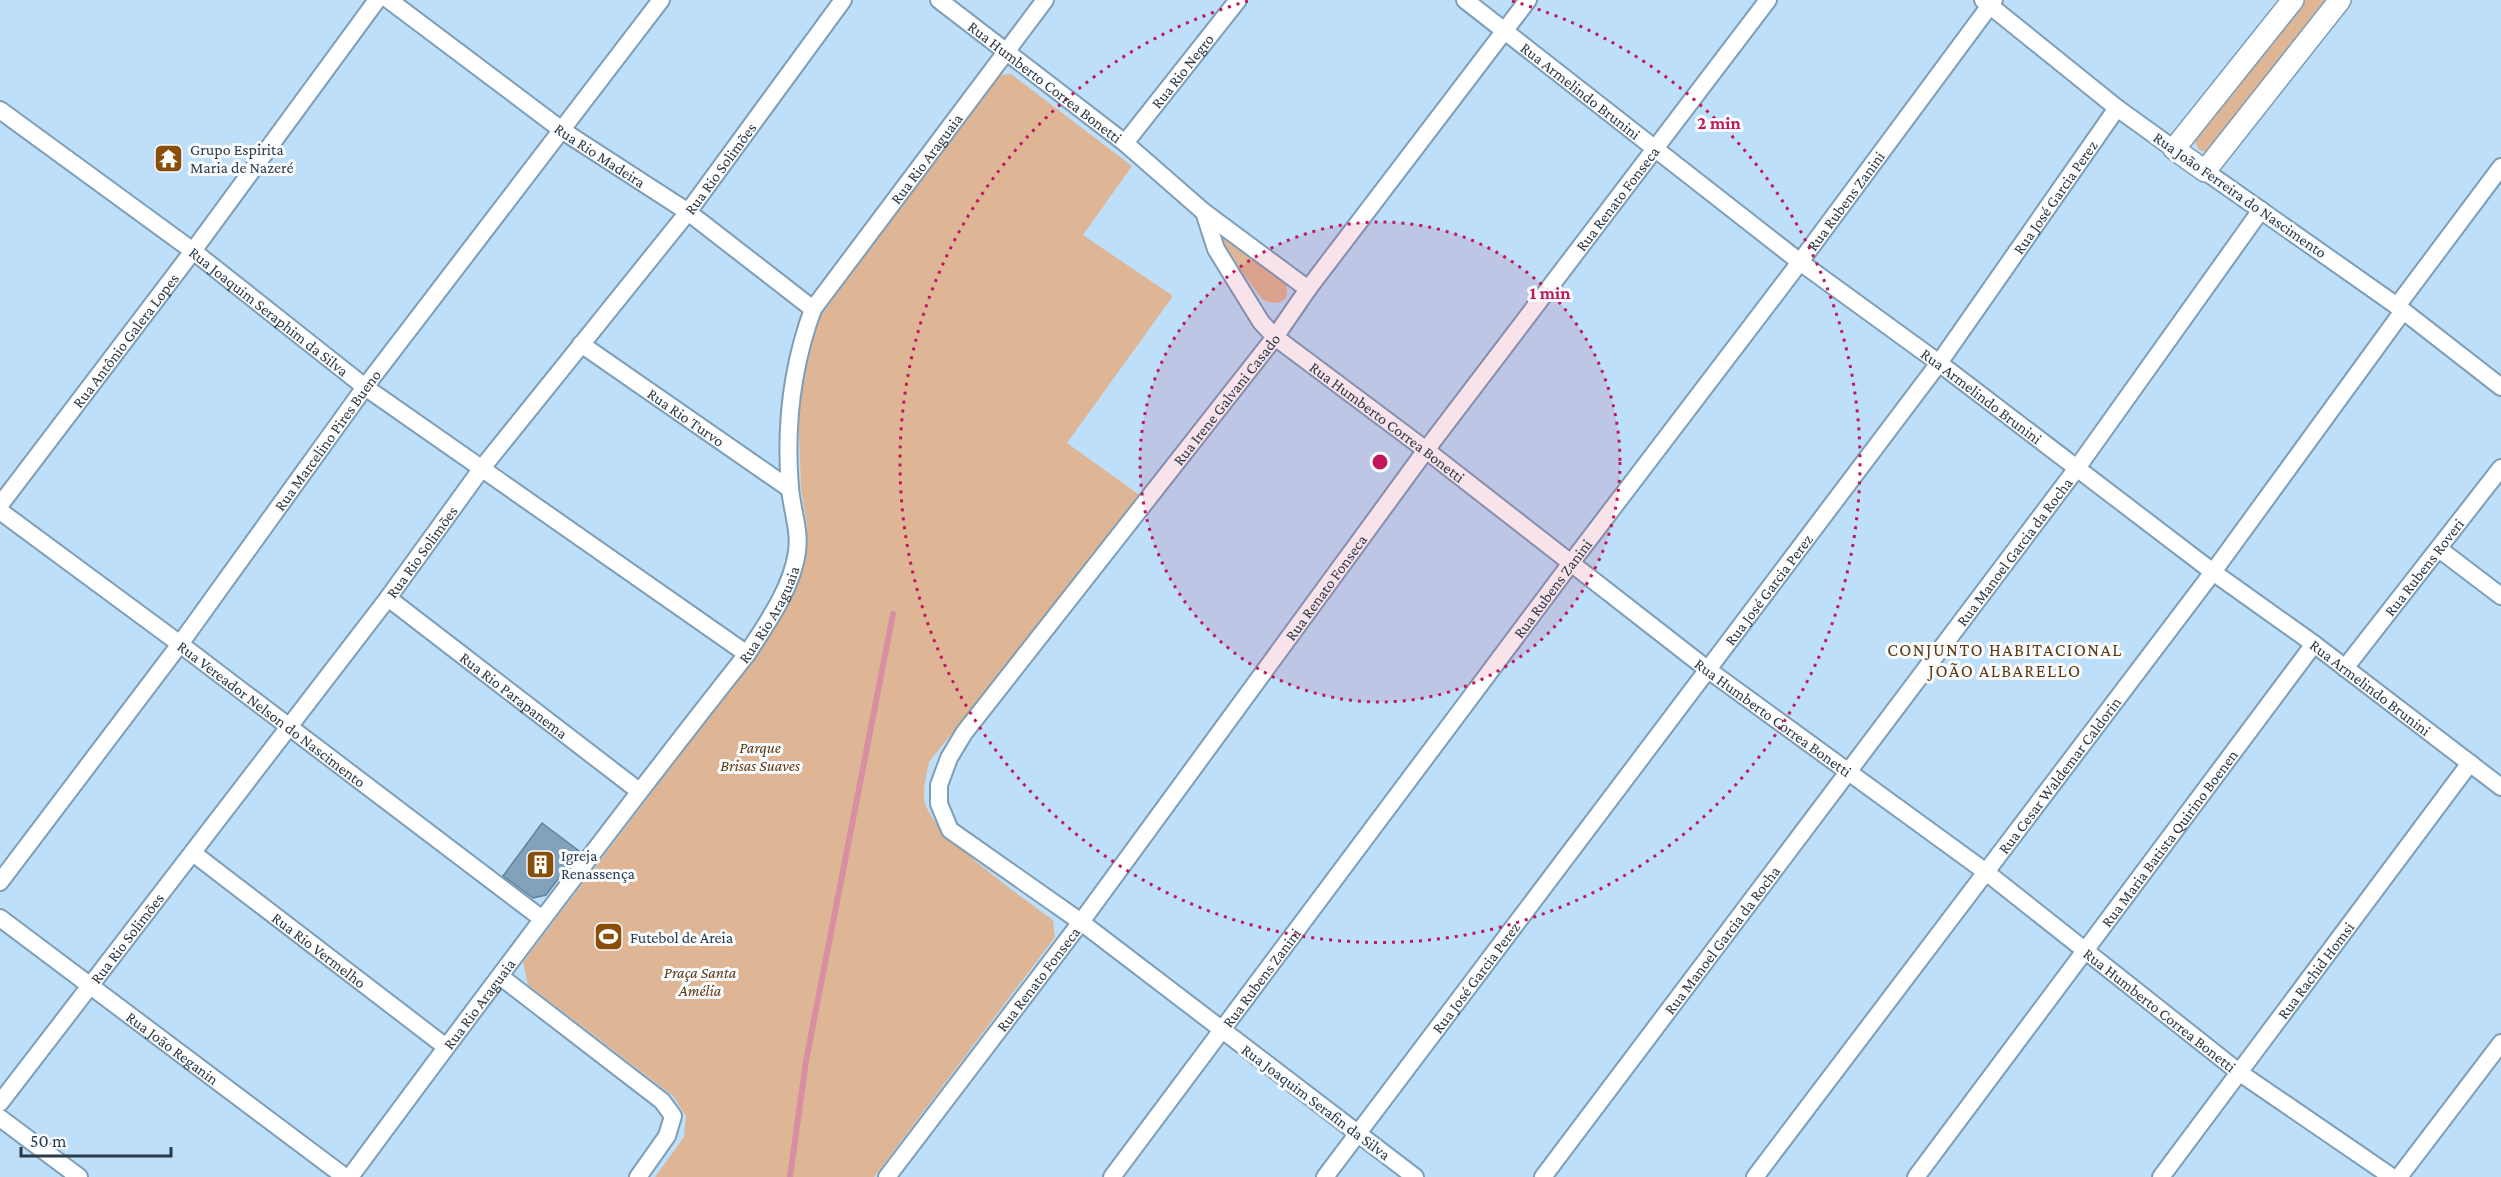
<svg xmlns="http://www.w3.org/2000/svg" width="2501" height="1177" viewBox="0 0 2501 1177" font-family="'Crimson Pro',serif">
	<rect width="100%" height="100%" fill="#bddff9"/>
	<g fill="#dfb695">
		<polygon points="2303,0 2334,0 2210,153 2199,150 2194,140"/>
		<path d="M1011,74L1132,166L1083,235L1173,296L1067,443L1141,496L929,762C927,773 922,792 925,803C934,836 1023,898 1053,920L1055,937L874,1177H655L684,1137L686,1116L673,1096L528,985L523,962L754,658L797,580L805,556L807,526L801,489L798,406L809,341L820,315L993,80L1000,75Z"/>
		<path d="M1227,235L1285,283C1293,301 1277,308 1262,299L1222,245L1223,237Z"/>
	</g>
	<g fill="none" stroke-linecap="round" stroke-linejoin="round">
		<polyline stroke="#da8ea4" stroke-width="6" points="790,1177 806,1061 893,614"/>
	</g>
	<polygon fill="#82a2bb" stroke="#63829a" stroke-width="1.5" points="542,823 579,851 546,895 533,898 503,876"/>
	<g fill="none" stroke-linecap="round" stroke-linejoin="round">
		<defs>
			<g id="minor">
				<path id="s1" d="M389,0L563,131L688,212L813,309"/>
				<path id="s2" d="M939,0L1125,143L1204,212L1308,289"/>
				<path id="s3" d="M1465,0L1800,262L1939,363L2213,572L2314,644L2501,787"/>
				<polyline points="1983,0 2117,108 2174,149"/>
				<path id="s4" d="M0,110L193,251L365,387L747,654"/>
				<path id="s5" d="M1125,143L1238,0"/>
				<polyline points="2205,171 2397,306 2501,387"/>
				<path id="s6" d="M1204,212L1216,249L1261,322L1275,337L1426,450L1707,669L1986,872L2240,1073L2392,1177"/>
				<polyline points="2397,306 2501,167"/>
				<path id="s7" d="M581,344L790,489"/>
				<path id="s8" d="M0,505L193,251L377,0"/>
				<path id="s9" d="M0,511L180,644L541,918"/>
				<polyline points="2439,549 2501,596"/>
				<path id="s10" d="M388,598L639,791"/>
				<path id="s11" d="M2345,668L2501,468"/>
				<path id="s12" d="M193,853L446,1047"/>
				<path id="s13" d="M0,882L180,644L365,387L661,0"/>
				<path id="s14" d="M0,918L345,1177"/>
				<polyline points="501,977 662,1101 673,1116 667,1136 638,1177"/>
				<path id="s15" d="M0,1103L388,598L482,468L688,212L843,0"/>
				<polyline points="0,1118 79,1177"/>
				<path id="s16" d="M350,1177C480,1001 611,826 747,654C767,623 792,588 797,552C800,529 792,511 790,488C785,428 792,366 813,309L1045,0"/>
				<path id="s17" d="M887,1177L1081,922L1426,450L1768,0"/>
				<path id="s18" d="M1112,1177L1571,563L1800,262L1994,0"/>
				<path id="s19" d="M1325,1177L1939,363L2117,108"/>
				<path id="s20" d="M1415,1177L1081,922L950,830L939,804V785L949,758L964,733L1275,337L1308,289L1528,0"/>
				<path id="s21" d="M1543,1177L2077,468L2261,210"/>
				<path id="s22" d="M1755,1177L2213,572L2403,311"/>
				<path id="s23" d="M1916,1177L2314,644"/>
				<path id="s24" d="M2161,1177L2470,763"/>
				<polyline points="2399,1177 2501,1043"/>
			</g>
			<polyline id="tertiary" points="2293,0 2174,149 2205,171 2340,0"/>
		</defs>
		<use href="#minor" stroke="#7e9eb7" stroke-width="20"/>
		<use href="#tertiary" stroke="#7e9eb7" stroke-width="24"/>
		<use href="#minor" stroke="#fff" stroke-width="16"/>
		<use href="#tertiary" stroke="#fff" stroke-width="21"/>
	</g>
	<circle cx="1380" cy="462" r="240" fill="#c2185b" fill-opacity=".12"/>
	<g fill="none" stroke="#c2185b" stroke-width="3" stroke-dasharray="3 6">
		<circle cx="1380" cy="462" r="240"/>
		<path d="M1512 1A480 480 0 1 1 1248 1"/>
	</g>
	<defs>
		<symbol id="temple-square" viewBox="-11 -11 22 22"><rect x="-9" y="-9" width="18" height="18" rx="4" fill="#894e09" stroke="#f8fcfe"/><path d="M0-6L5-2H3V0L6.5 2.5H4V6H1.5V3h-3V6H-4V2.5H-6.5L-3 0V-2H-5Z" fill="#fff"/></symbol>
		<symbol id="building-square" viewBox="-11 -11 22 22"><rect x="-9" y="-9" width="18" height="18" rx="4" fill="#894e09" stroke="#f8fcfe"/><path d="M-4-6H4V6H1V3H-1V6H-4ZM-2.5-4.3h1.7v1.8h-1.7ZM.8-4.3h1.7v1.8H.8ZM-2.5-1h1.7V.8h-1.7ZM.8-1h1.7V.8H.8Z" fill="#fff"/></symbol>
		<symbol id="stadium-square" viewBox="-11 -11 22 22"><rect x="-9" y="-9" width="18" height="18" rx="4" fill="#894e09" stroke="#f8fcfe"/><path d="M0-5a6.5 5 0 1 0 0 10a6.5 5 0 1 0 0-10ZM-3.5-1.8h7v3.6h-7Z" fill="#fff"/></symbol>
	</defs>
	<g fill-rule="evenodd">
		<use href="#temple-square" x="152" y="142" width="33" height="33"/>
		<use href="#building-square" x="524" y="848" width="33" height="33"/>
		<use href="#stadium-square" x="592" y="920" width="33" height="33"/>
	</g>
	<g text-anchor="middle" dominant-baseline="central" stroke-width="6" stroke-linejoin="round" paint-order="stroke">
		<g font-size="16" fill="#2d3a45" stroke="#f8fcfe">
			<text stroke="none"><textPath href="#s5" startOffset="92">Rua Rio Negro</textPath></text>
			<text stroke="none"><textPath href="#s2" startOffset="134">Rua Humberto Correa Bonetti</textPath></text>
			<text stroke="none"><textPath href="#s3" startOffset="147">Rua Armelindo Brunini</textPath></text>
			<text stroke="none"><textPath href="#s1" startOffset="262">Rua Rio Madeira</textPath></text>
			<text stroke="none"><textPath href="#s16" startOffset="1206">Rua Rio Araguaia</textPath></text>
			<text stroke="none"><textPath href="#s15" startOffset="1180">Rua Rio Solimões</textPath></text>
			<text transform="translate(2240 195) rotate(35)">Rua João Ferreira do Nascimento</text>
			<text stroke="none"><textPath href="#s19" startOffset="1222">Rua José Garcia Perez</textPath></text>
			<text stroke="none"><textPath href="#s17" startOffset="1221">Rua Renato Fonseca</textPath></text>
			<text stroke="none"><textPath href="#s18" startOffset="1221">Rua Rubens Zanini</textPath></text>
			<text stroke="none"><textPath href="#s4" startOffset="336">Rua Joaquim Seraphim da Silva</textPath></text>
			<text stroke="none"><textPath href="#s8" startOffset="207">Rua Antônio Galera Lopes</textPath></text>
			<text stroke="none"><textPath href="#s3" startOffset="651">Rua Armelindo Brunini</textPath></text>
			<text stroke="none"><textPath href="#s20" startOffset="1110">Rua Irene Galvani Casado</textPath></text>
			<text stroke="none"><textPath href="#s7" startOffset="128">Rua Rio Turvo</textPath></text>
			<text stroke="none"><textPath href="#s6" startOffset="286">Rua Humberto Correa Bonetti</textPath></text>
			<text stroke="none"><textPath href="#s13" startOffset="550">Rua Marcelino Pires Bueno</textPath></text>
			<text stroke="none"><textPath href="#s15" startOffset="694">Rua Rio Solimões</textPath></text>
			<text stroke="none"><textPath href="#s21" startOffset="783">Rua Manoel Garcia da Rocha</textPath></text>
			<text stroke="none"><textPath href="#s11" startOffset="128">Rua Rubens Roveri</textPath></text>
			<text stroke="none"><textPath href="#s17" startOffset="735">Rua Renato Fonseca</textPath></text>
			<text stroke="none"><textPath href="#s18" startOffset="735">Rua Rubens Zanini</textPath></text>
			<text stroke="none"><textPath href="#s19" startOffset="736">Rua José Garcia Perez</textPath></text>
			<text stroke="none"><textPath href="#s16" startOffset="702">Rua Rio Araguaia</textPath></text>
			<text stroke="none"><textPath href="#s3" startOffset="1137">Rua Armelindo Brunini</textPath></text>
			<text stroke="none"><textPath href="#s10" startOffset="159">Rua Rio Parapanema</textPath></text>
			<text stroke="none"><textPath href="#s9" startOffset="339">Rua Vereador Nelson do Nascimento</textPath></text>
			<text stroke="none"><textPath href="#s6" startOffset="772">Rua Humberto Correa Bonetti</textPath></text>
			<text stroke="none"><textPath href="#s22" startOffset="504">Rua Cesar Waldemar Caldorin</textPath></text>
			<text stroke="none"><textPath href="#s23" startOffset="423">Rua Maria Batista Quirino Boenen</textPath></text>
			<text stroke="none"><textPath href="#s15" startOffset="208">Rua Rio Solimões</textPath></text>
			<text stroke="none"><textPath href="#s21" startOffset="297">Rua Manoel Garcia da Rocha</textPath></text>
			<text stroke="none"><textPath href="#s12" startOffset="159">Rua Rio Vermelho</textPath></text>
			<text stroke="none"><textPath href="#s24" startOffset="258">Rua Rachid Homsi</textPath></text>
			<text stroke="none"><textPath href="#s19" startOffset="250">Rua José Garcia Perez</textPath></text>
			<text stroke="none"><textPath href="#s18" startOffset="249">Rua Rubens Zanini</textPath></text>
			<text stroke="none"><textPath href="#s17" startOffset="249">Rua Renato Fonseca</textPath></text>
			<text stroke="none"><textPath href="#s16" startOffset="216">Rua Rio Araguaia</textPath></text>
			<text stroke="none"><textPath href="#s6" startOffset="1257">Rua Humberto Correa Bonetti</textPath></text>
			<text stroke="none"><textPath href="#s14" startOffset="216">Rua João Reganin</textPath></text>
			<text transform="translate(1316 1102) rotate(37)">Rua Joaquim Serafin da Silva</text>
		</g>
		<g font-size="16" fill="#2d3a45" stroke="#f8fcfe" text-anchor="start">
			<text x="190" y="149">Grupo Espirita<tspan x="190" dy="18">Maria de Nazeré</tspan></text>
			<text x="561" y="855">Igreja<tspan x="561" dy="18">Renassença</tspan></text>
			<text x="630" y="937">Futebol de Areia</text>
		</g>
		<g font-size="16" font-style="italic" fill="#5f3812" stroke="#f8fcfe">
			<text x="760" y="747">Parque<tspan x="760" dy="18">Brisas Suaves</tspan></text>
			<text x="700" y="972">Praça Santa<tspan x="700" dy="18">Amélia</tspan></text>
		</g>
		<g font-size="18" letter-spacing="1.5" fill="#62390e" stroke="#f8fcfe">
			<text x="2005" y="650">CONJUNTO HABITACIONAL<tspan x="2005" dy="21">JOÃO ALBARELLO</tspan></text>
		</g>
	</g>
	<circle cx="1380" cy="462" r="9" fill="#c2185b" stroke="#f8fcfe" stroke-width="3"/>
	<g font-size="18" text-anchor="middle" font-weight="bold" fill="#c2185b" stroke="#f8fcfe" stroke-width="6" stroke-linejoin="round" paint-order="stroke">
		<text x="1719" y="129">2 min</text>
		<text x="1550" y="299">1 min</text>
	</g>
	<path d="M21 1147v9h150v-9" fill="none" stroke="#2d3a45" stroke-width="3"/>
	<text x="30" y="1147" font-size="18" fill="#2d3a45" stroke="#f8fcfe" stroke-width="4.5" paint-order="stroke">50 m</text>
</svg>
